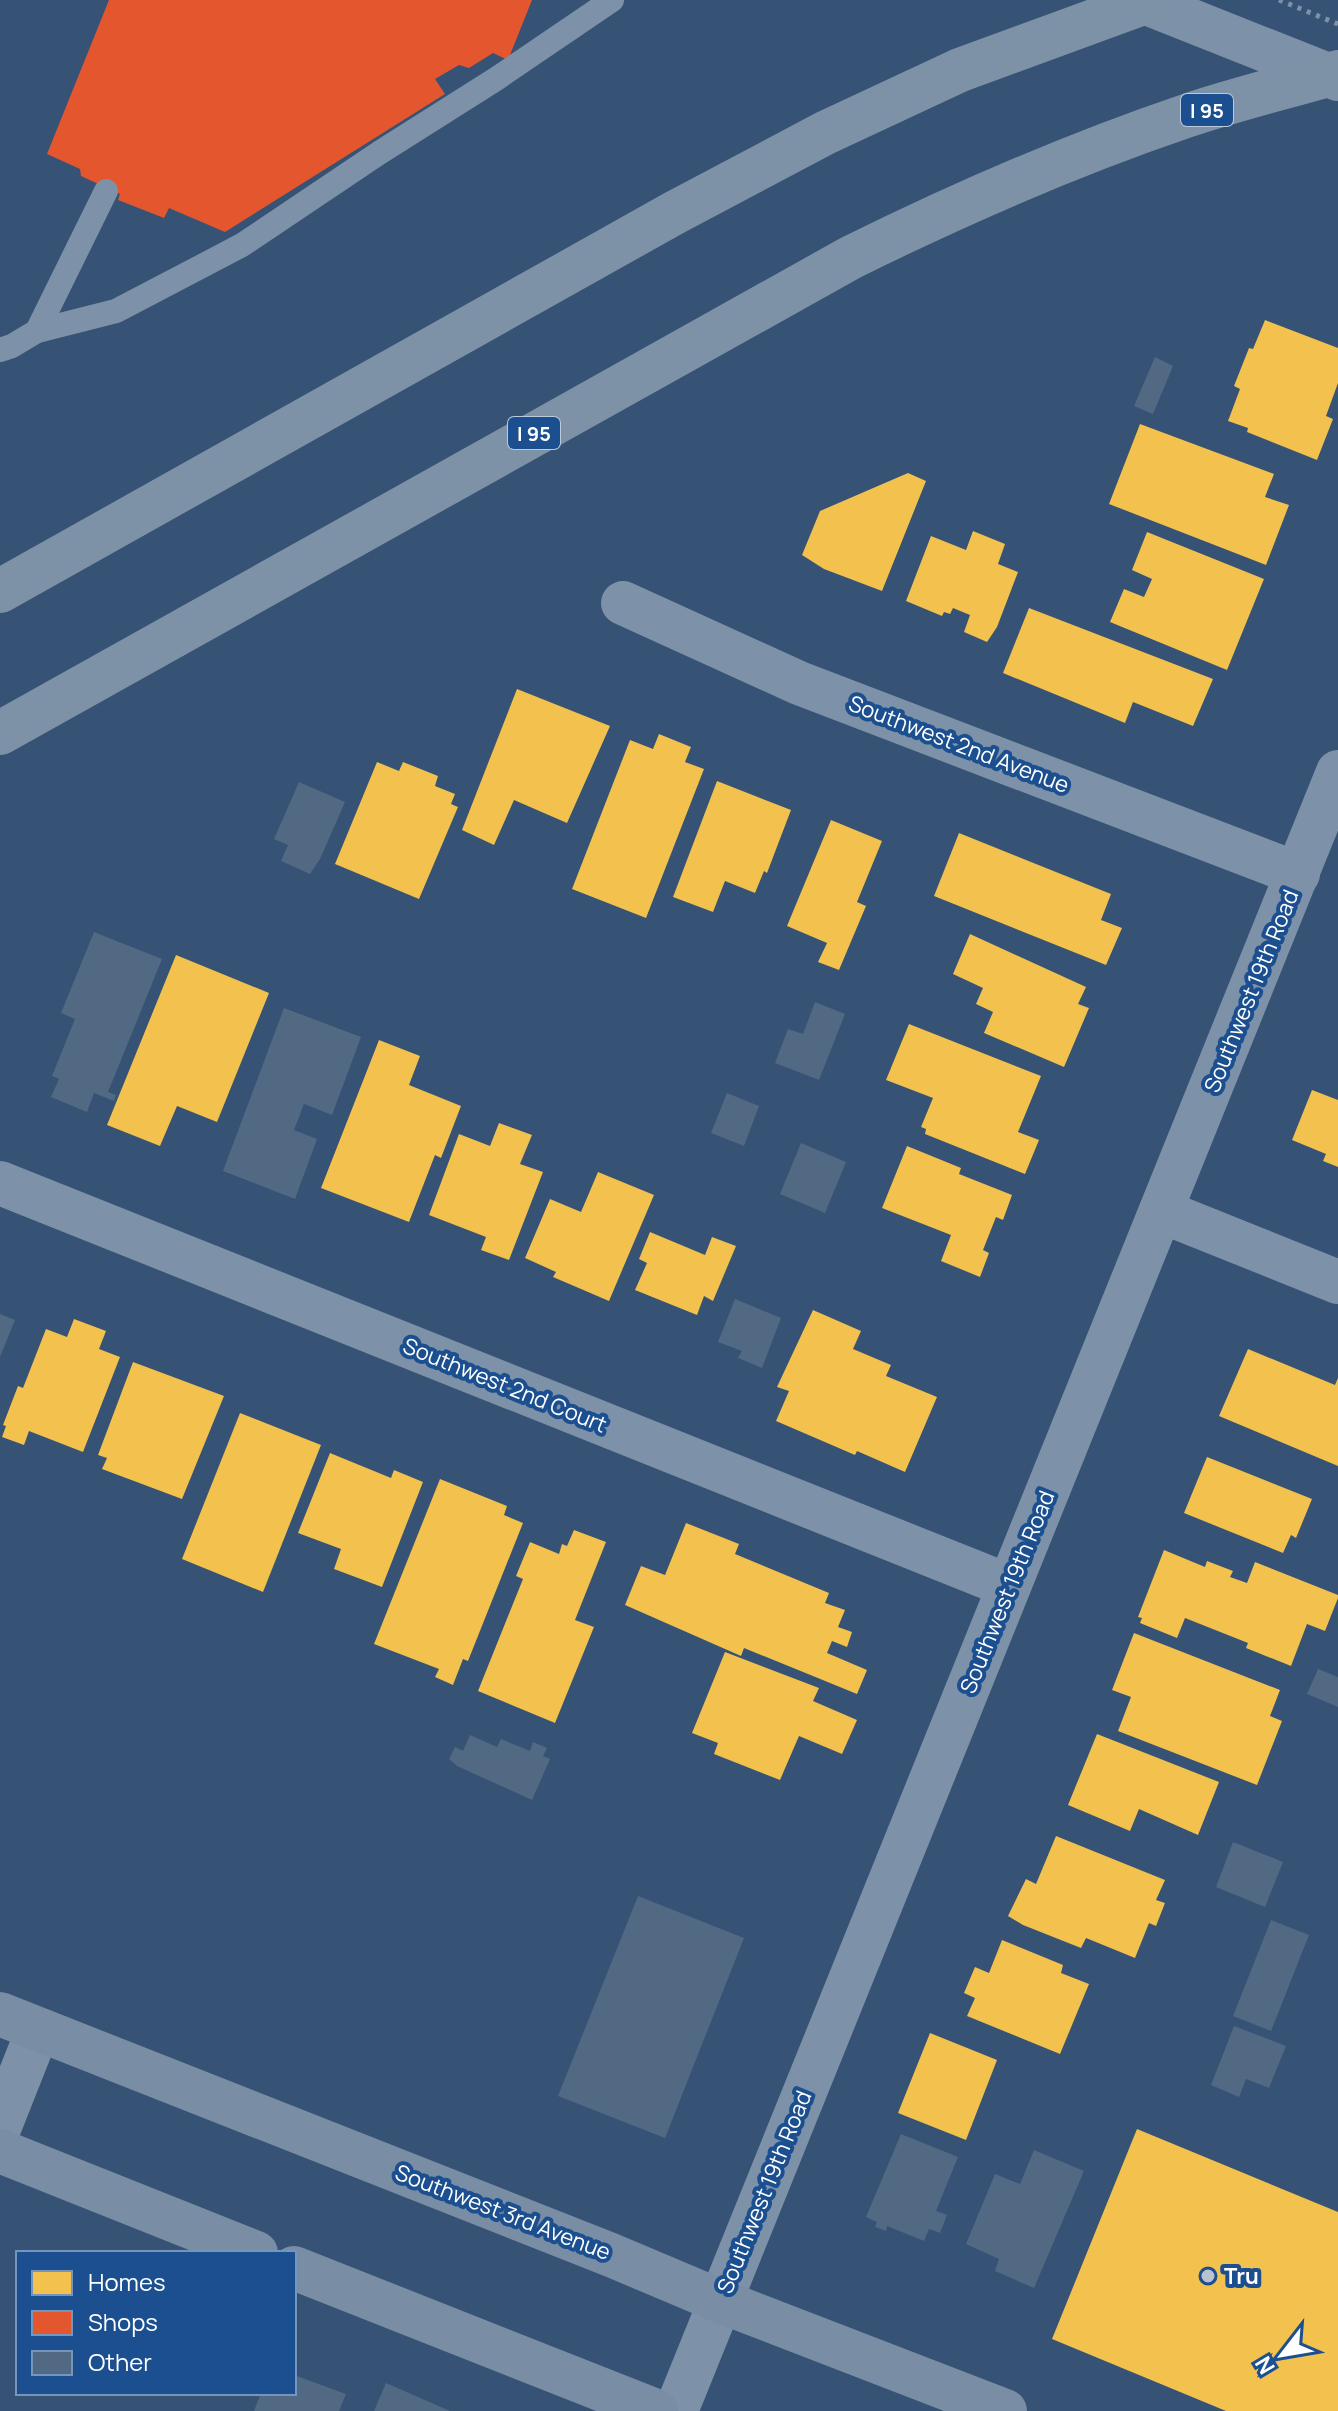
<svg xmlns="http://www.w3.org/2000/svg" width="1338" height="2411" viewBox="0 0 1338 2411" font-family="Manrope,sans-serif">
	<rect width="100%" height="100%" fill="#365274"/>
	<g fill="#f2c14e">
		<polygon points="1265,320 1338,348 1338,383 1326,416 1333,419 1317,460 1247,432 1248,428 1228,421 1240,389 1234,386 1249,348 1253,349"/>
		<polygon points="1140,424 1274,474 1265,497 1289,505 1266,565 1109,504"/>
		<polygon points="908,473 926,481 882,591 824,569 802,555 820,511"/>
		<polygon points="973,531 1005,544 998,564 1018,572 997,627 987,642 964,632 970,615 953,608 950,614 944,612 942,616 906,601 931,536 966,550"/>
		<polygon points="1147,532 1264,579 1227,670 1110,622 1124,589 1144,597 1152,579 1132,570"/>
		<polygon points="1029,608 1213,679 1193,726 1133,702 1125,723 1003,673"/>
		<polygon points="517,689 610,726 567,823 514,800 494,845 462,830"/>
		<polygon points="659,734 691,747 685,762 704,769 646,918 572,889 630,740 653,749"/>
		<polygon points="377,762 399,771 403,762 438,776 435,786 455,794 451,804 458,807 419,899 335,864"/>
		<polygon points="717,781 791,810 767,873 764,871 755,893 725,881 713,912 673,897"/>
		<polygon points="831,820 882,841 857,902 866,906 839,970 818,962 827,943 787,926"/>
		<polygon points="959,833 1111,894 1101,920 1122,928 1106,965 934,896"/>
		<polygon points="970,934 1086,987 1078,1004 1089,1008 1064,1067 984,1033 993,1012 976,1004 983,988 953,974"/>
		<polygon points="176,955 269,993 217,1122 177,1106 160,1146 107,1125"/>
		<polygon points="909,1024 1041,1076 1018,1132 1039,1140 1025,1174 925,1134 926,1129 921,1127 933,1098 886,1080"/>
		<polygon points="379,1040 420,1056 409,1085 461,1106 441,1158 435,1155 409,1222 321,1188"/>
		<polygon points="1312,1090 1338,1100 1338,1167 1323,1161 1326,1154 1292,1140"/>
		<polygon points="499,1123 532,1135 520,1164 543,1172 509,1260 481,1250 486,1237 429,1215 459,1134 490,1146"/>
		<polygon points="907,1146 961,1168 959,1174 1012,1195 1003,1220 996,1217 983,1250 989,1253 980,1277 941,1261 951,1235 882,1208"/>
		<polygon points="598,1172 654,1195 609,1301 553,1277 556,1272 525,1258 550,1199 581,1212"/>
		<polygon points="650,1232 705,1255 712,1237 736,1246 713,1301 704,1296 697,1315 635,1290 647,1263 639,1259"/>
		<polygon points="813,1310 861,1331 853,1349 891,1365 886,1376 937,1397 905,1472 857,1451 855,1455 776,1421 789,1391 777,1387"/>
		<polygon points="74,1319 106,1331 99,1349 120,1357 83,1452 29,1431 24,1445 2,1437 6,1426 3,1425 18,1386 23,1388 46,1329 67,1337"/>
		<polygon points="1248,1349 1335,1385 1338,1378 1338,1466 1219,1416"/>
		<polygon points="133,1362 224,1396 182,1499 102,1469 107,1458 98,1455"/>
		<polygon points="240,1413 321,1445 263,1592 182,1559"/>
		<polygon points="330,1453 391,1478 394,1470 423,1482 382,1587 334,1569 341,1549 298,1533"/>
		<polygon points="1207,1457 1312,1499 1296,1538 1291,1535 1283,1553 1184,1513"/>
		<polygon points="440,1479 507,1506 504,1515 523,1523 468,1661 463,1659 453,1685 435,1677 439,1669 374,1644"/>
		<polygon points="686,1523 739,1544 735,1554 829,1593 825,1603 845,1610 838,1627 852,1632 847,1647 832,1641 827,1653 867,1670 857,1694 744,1648 741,1656 625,1605 641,1566 665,1575"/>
		<polygon points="574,1530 606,1542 575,1620 594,1627 555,1723 478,1691 523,1579 516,1576 530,1542 559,1554 562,1544 567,1546"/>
		<polygon points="1164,1550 1205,1567 1207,1561 1233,1571 1230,1577 1247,1583 1255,1562 1338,1595 1338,1598 1325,1631 1307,1624 1291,1666 1246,1648 1248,1643 1185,1618 1177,1638 1140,1623 1142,1618 1138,1617"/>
		<polygon points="1134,1633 1280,1690 1270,1716 1282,1721 1257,1785 1118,1731 1131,1697 1112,1690"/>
		<polygon points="725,1652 819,1688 813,1701 857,1720 842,1754 799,1736 780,1780 714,1754 718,1743 692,1733"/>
		<polygon points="1097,1734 1219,1782 1198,1835 1139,1809 1130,1831 1068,1805"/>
		<polygon points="1056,1836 1165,1880 1156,1900 1165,1903 1156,1926 1149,1923 1135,1958 1086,1938 1081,1948 1023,1925 1008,1916 1026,1879 1036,1884"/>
		<polygon points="1002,1940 1063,1965 1061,1973 1089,1984 1060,2054 967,2016 975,1998 964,1993 975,1967 989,1973"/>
		<polygon points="930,2033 997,2060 966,2140 898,2113"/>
		<polygon points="1137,2129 1338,2212 1338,2411 1226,2411 1052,2339"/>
	</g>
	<polygon fill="#e4572e" points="109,0 532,0 508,60 493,53 469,68 459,65 435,79 445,94 225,232 169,208 164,218 118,200 120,194 81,176 80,169 47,154"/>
	<g fill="#526984">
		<polygon points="1155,357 1173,366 1153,414 1134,406"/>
		<polygon points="299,782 345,802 320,859 310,874 281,861 288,845 274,839"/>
		<polygon points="94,932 162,959 108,1092 116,1095 114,1101 94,1093 87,1112 51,1097 59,1079 52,1076 75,1019 61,1013"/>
		<polygon points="815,1002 845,1014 819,1080 775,1063 788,1029 803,1034"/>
		<polygon points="284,1008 361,1037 332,1115 304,1104 294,1130 317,1139 295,1199 223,1171"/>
		<polygon points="727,1093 759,1106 744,1146 711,1133"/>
		<polygon points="801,1143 846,1162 825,1213 780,1194"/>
		<polygon points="735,1299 781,1318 762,1368 738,1358 742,1351 718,1342"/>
		<polygon points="0,1314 15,1320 0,1357"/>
		<polygon points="1318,1669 1338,1677 1338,1707 1307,1694"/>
		<polygon points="470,1735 497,1747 501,1739 530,1751 533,1742 547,1748 543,1756 550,1759 532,1800 457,1766 449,1759 455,1747 463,1751"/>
		<polygon points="1233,1842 1283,1862 1265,1907 1216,1887"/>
		<polygon points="638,1896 744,1938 665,2138 558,2096"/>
		<polygon points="1271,1920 1309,1935 1271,2031 1233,2016"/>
		<polygon points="1234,2026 1286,2046 1269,2088 1246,2079 1239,2097 1211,2085"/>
		<polygon points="901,2134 958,2157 936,2211 947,2215 940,2233 929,2229 924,2241 887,2226 886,2231 875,2227 877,2222 866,2217"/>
		<polygon points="1034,2150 1084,2171 1034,2288 995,2271 999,2259 966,2244 995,2174 1020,2184"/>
		<polygon points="294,2375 346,2394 339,2411 254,2411 261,2393 294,2393"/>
		<polygon points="386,2383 450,2411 374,2411"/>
	</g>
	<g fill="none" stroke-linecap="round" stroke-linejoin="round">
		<polyline stroke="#7d92a8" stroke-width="5" stroke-dasharray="4 6" stroke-linecap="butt" points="1279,0 1338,24"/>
		<g stroke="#7d92a8" stroke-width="24">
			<polyline points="37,331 116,311 242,245 379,153 496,79 612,0"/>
			<polyline points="0,350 12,346 37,331 106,191"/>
		</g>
		<g stroke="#7d92a8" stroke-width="44">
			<polyline points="1139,0 1338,79"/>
			<polyline points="623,603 799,683 1298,874"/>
			<polyline points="0,1183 1009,1586"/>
			<polyline points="1161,1211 1338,1282"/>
			<polyline points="0,2126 38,2030"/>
			<polyline points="676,2411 1338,772"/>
		</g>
		<g stroke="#798da4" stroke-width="44">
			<polyline points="0,2014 611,2255 720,2301 1005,2411"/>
			<polyline points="0,2151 256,2253"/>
			<polyline points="294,2268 656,2411"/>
		</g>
		<g stroke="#7e92a7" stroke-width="44">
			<polyline points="0,591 674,213 825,133 960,70 1151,0"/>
			<path d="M0,733L850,258C959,204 1071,155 1186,116C1236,99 1287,87 1338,72"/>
		</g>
	</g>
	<circle fill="#b9c2ce" stroke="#1b4f8f" stroke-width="3" cx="1208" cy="2276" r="8"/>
	<g text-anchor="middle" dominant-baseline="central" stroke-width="8" stroke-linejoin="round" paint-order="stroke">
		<g fill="#1b4f8f" stroke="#bbcadd" stroke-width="2">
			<rect x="1181" y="94" width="52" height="32" rx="6"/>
			<rect x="508" y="417" width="52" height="32" rx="6"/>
		</g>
		<g font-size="20" font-weight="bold" fill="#fff">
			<text x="1207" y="110">I 95</text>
			<text x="534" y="433">I 95</text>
		</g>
		<g font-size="22" fill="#fff" stroke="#1b4f8f">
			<text transform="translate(959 744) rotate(21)">Southwest 2nd Avenue</text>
			<text transform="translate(1251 991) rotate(-68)">Southwest 19th Road</text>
			<text transform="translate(505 1385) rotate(22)">Southwest 2nd Court</text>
			<text transform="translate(1007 1592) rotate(-68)">Southwest 19th Road</text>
			<text transform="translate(764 2192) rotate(-68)">Southwest 19th Road</text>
			<text transform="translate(503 2212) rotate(21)">Southwest 3rd Avenue</text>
		</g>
		<g font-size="22" font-weight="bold" fill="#fff" stroke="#1b4f8f" text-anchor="start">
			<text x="1224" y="2276">Tru</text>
		</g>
	</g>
	<rect x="16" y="2251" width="280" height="144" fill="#1b4f8f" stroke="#7695bc" stroke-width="2"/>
	<rect x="32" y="2271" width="40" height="24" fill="#f2c14e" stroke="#7695bc" stroke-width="2"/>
	<text x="88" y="2291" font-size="24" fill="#ffffff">Homes</text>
	<rect x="32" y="2311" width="40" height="24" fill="#e4572e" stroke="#7695bc" stroke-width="2"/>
	<text x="88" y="2331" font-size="24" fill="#ffffff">Shops</text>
	<rect x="32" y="2351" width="40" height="24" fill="#526984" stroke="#7695bc" stroke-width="2"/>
	<text x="88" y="2371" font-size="24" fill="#ffffff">Other</text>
	<g transform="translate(1282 2355) rotate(239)" stroke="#1b4f8f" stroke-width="6" paint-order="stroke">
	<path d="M0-6L14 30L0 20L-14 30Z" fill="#ffffff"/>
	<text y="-12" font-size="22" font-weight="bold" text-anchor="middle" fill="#ffffff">N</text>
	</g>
</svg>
